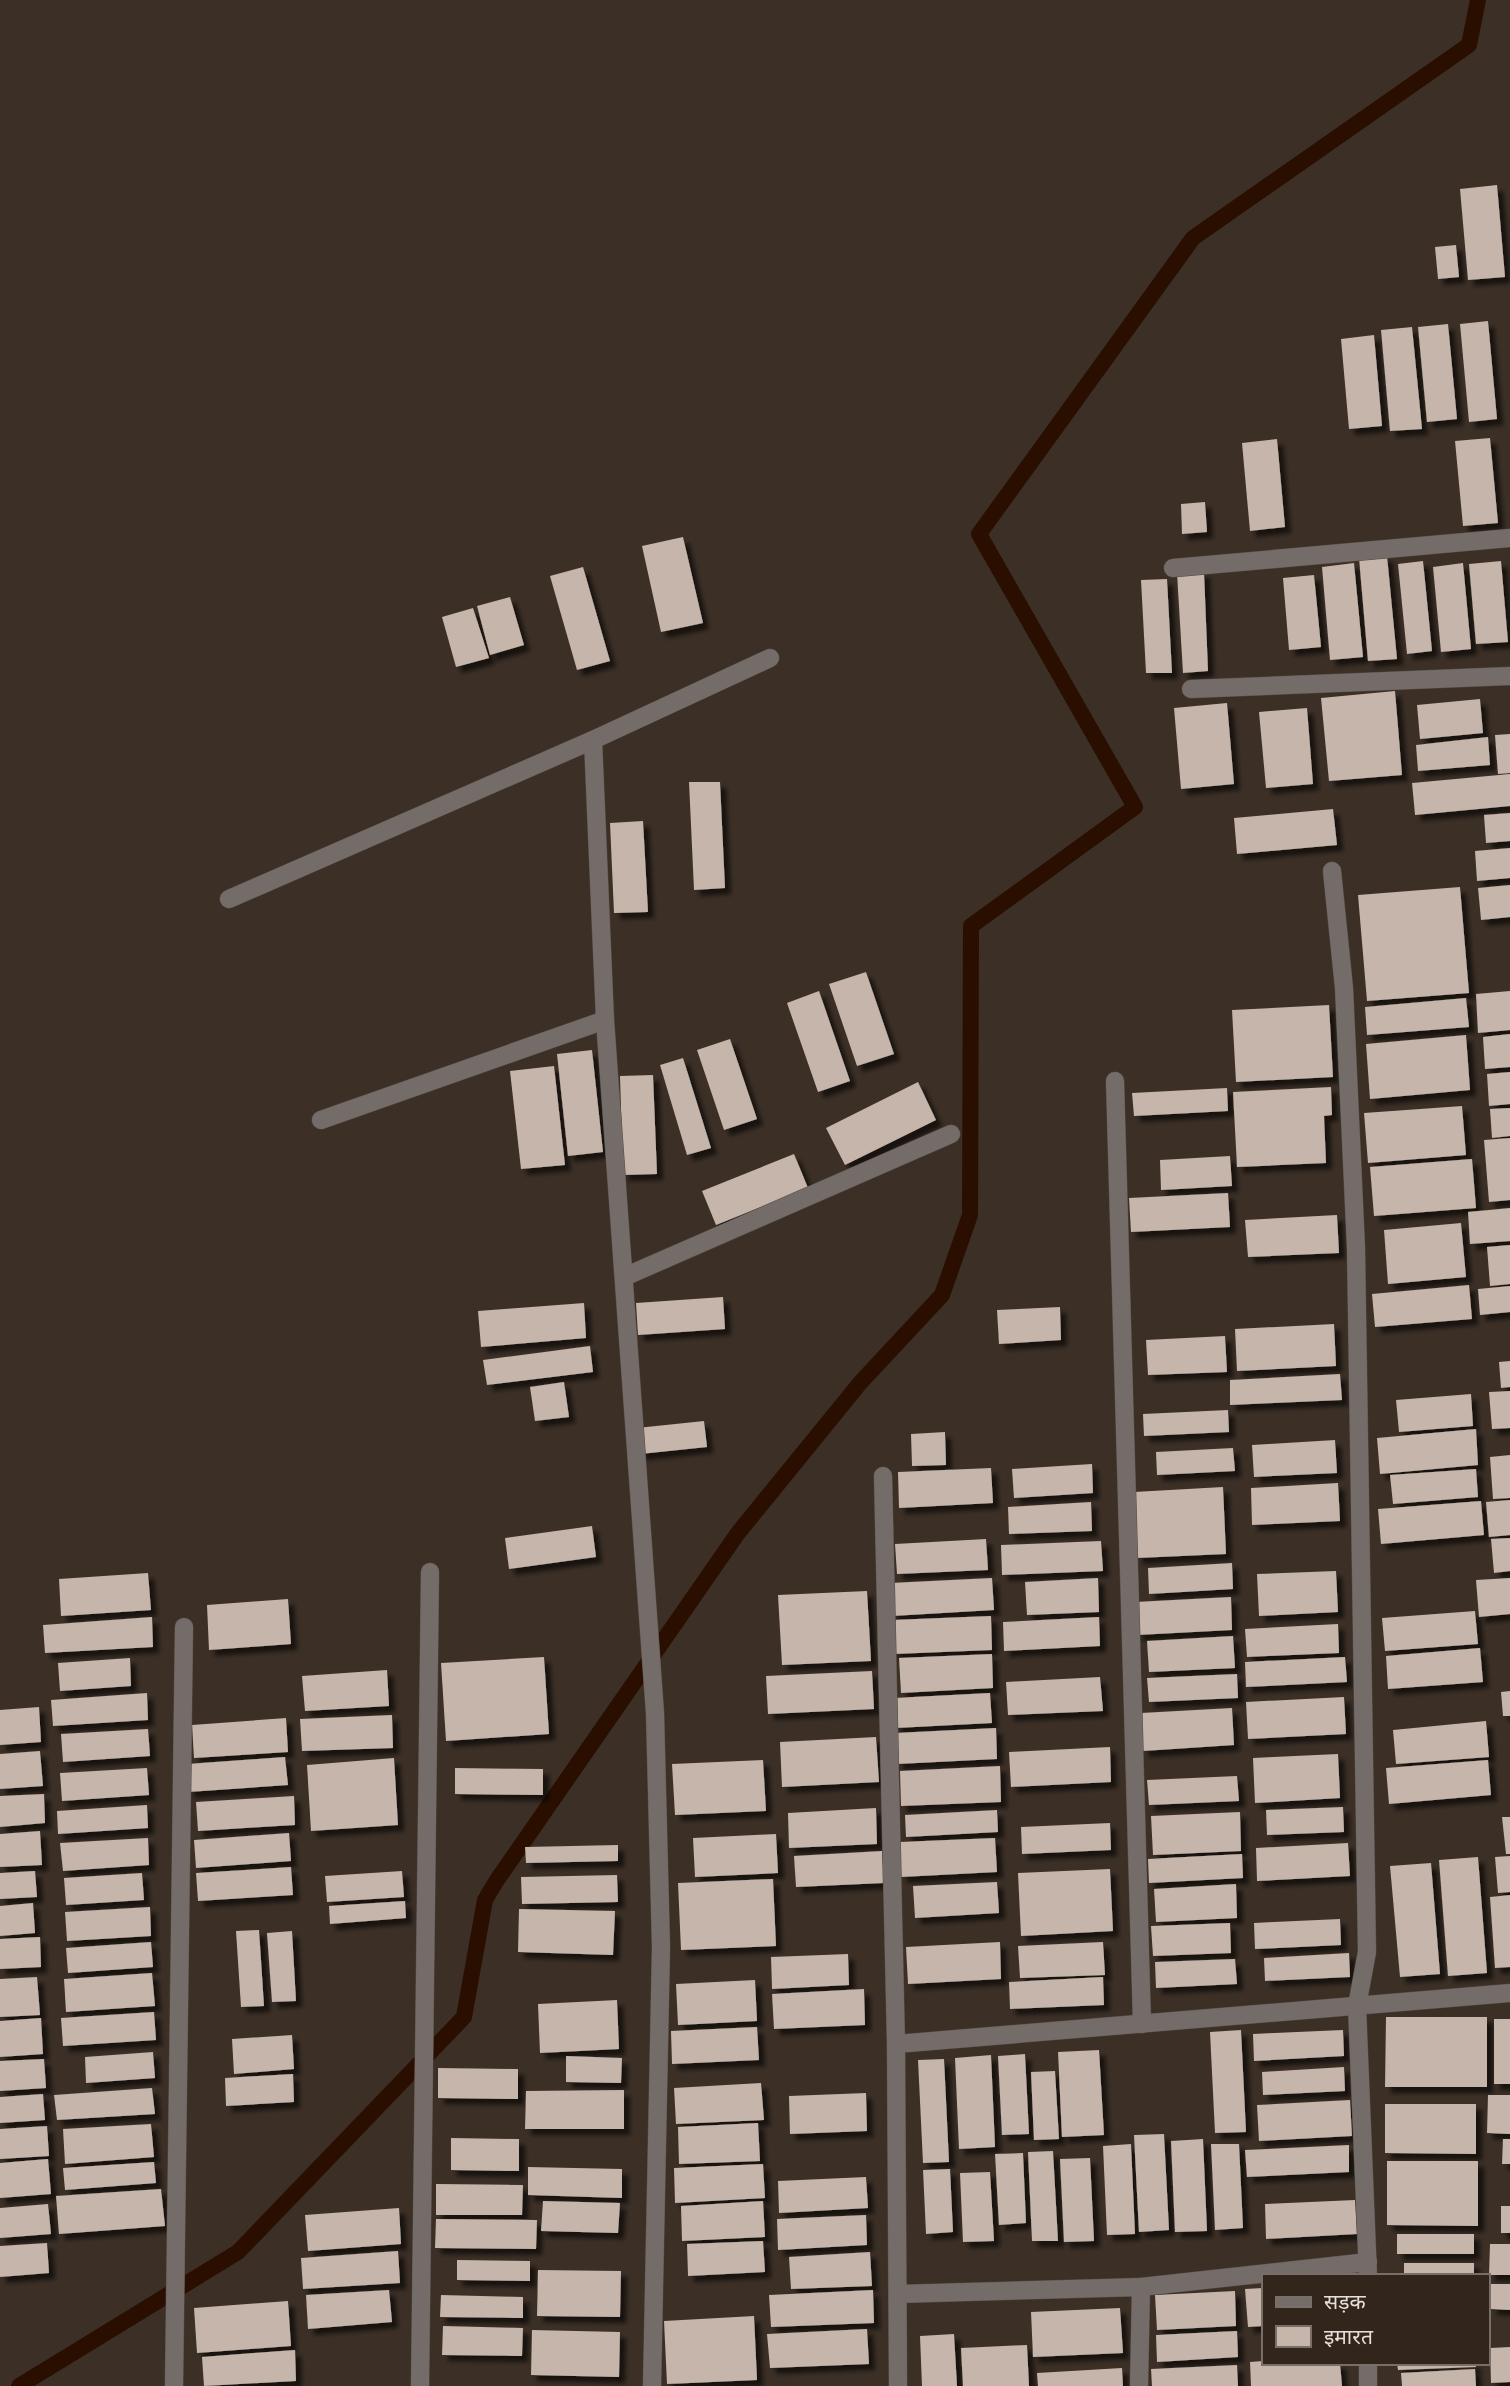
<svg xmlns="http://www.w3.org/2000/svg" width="1510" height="2386" viewBox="0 0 1510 2386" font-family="Arial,'Noto Sans Devanagari',sans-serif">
	<defs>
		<filter id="shadow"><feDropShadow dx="6" dy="6" stdDeviation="2" flood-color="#0009"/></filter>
	</defs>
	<rect width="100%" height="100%" fill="#3b2f26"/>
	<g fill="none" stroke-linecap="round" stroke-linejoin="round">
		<polyline stroke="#2a0f00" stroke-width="16" points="19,2386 238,2252 464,2017 485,1900 497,1880 738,1533 860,1383 942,1295 970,1215 971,926 1135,807 979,534 1193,238 1469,45 1478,0"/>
	</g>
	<g fill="#c5b5aa" filter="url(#shadow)">
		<polygon points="1497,185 1505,277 1468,280 1460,189"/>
		<polygon points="1456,245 1459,277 1438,279 1435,247"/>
		<polygon points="1488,321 1497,419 1469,422 1460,324"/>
		<polygon points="1448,324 1457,419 1427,422 1418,327"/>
		<polygon points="1412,327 1422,429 1390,431 1381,330"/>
		<polygon points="1374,335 1382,426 1349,429 1341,339"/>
		<polygon points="1490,438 1498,523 1463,526 1455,441"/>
		<polygon points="1277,439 1285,527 1250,531 1242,443"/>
		<polygon points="1205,502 1207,532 1182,534 1181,504"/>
		<polygon points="683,537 703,623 661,632 642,546"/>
		<polygon points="1387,556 1397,659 1368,661 1359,558"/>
		<polygon points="1423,561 1432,651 1407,654 1398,564"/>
		<polygon points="1501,561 1508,642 1476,644 1469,564"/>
		<polygon points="1354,563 1363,657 1330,660 1322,567"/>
		<polygon points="1463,563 1471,649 1441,652 1433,567"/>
		<polygon points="583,567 610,661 577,670 550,576"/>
		<polygon points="1204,572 1208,671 1183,673 1177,573"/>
		<polygon points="1314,575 1321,647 1289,650 1283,578"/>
		<polygon points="1167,579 1172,673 1146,673 1141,580"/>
		<polygon points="510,597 524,645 490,655 477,606"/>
		<polygon points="473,608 489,658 456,667 442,617"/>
		<polygon points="1395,691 1402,775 1329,781 1321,698"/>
		<polygon points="1480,699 1483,733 1420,739 1417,705"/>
		<polygon points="1227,703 1234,784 1181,789 1174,708"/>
		<polygon points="1307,708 1313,784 1266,788 1259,712"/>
		<polygon points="1510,734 1510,773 1498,774 1495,735"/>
		<polygon points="1488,737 1490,765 1418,771 1416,745"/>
		<polygon points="1510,774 1510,806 1415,815 1412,783"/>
		<polygon points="689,782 720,782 725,888 694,890"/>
		<polygon points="1333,809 1337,845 1237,854 1234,818"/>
		<polygon points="1510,813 1510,841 1486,843 1484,815"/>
		<polygon points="643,821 648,912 614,913 610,823"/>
		<polygon points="1510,848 1510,878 1477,881 1475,851"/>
		<polygon points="1510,885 1510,917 1481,920 1478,888"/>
		<polygon points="1460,887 1469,993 1367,1001 1358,895"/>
		<polygon points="866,972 894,1054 857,1066 829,984"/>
		<polygon points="819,991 850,1081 818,1092 787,1003"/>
		<polygon points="1510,991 1510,1030 1478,1033 1476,994"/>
		<polygon points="1466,998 1469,1027 1367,1035 1365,1007"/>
		<polygon points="1329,1005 1333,1077 1236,1082 1232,1010"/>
		<polygon points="1510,1034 1510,1067 1485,1069 1483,1037"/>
		<polygon points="1466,1035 1470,1090 1370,1099 1366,1044"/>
		<polygon points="730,1039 757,1119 724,1130 697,1050"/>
		<polygon points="592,1050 603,1152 568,1156 557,1054"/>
		<polygon points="683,1058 711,1148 687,1155 660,1065"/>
		<polygon points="554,1066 565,1165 521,1169 510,1071"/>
		<polygon points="1510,1072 1510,1104 1489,1106 1487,1074"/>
		<polygon points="653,1075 657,1174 623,1175 620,1076"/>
		<polygon points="918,1082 936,1120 845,1165 826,1128"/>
		<polygon points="1331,1087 1332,1115 1324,1116 1326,1163 1237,1167 1233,1092"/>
		<polygon points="1227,1088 1228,1111 1134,1116 1132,1093"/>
		<polygon points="1462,1106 1466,1155 1368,1163 1364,1113"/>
		<polygon points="1510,1108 1510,1136 1492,1138 1490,1109"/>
		<polygon points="1510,1138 1510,1200 1489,1202 1484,1140"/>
		<polygon points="794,1154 808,1188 716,1225 702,1191"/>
		<polygon points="1230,1156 1232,1186 1161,1190 1160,1160"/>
		<polygon points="1472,1159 1476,1208 1374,1216 1370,1167"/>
		<polygon points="1228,1193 1230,1227 1131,1232 1129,1198"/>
		<polygon points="1510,1208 1510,1241 1470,1244 1468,1212"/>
		<polygon points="1337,1215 1339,1253 1248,1257 1245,1220"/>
		<polygon points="1461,1223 1466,1277 1388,1284 1384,1230"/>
		<polygon points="1510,1245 1510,1284 1490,1286 1487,1247"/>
		<polygon points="1469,1285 1472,1319 1375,1327 1372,1294"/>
		<polygon points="1510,1286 1510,1312 1480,1315 1478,1289"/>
		<polygon points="723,1297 725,1329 638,1335 636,1303"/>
		<polygon points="584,1303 586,1338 481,1347 478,1311"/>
		<polygon points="1060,1307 1061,1340 999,1344 997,1310"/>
		<polygon points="1334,1324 1336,1366 1237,1371 1235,1329"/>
		<polygon points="1225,1336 1227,1372 1148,1375 1146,1340"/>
		<polygon points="590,1346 593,1372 487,1385 483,1360"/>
		<polygon points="1510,1361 1510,1387 1501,1388 1499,1362"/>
		<polygon points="1340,1374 1342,1400 1230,1405 1230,1380"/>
		<polygon points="564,1382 569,1417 535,1421 530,1387"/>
		<polygon points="1510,1391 1510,1428 1492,1429 1489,1392"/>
		<polygon points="1471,1394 1473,1426 1399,1432 1396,1400"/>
		<polygon points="1228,1410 1229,1432 1144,1436 1143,1414"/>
		<polygon points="704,1421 707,1447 640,1454 637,1428"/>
		<polygon points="1476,1429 1478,1465 1380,1474 1377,1438"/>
		<polygon points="945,1432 946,1465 912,1466 911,1434"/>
		<polygon points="1335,1440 1337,1473 1254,1477 1252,1445"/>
		<polygon points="1233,1448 1235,1471 1157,1475 1156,1452"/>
		<polygon points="1510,1455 1510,1498 1493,1499 1490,1457"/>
		<polygon points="1092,1464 1093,1493 1014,1498 1012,1469"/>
		<polygon points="991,1468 993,1503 899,1508 898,1472"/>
		<polygon points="1476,1469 1478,1497 1393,1504 1390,1475"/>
		<polygon points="1338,1483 1340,1521 1252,1525 1251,1488"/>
		<polygon points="1223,1487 1226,1554 1137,1558 1134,1492"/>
		<polygon points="1510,1500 1510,1535 1489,1537 1486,1502"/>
		<polygon points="1481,1501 1484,1535 1381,1544 1378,1509"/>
		<polygon points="1091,1502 1092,1531 1009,1534 1008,1507"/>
		<polygon points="592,1526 596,1557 509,1569 505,1538"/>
		<polygon points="1510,1538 1510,1571 1494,1573 1491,1539"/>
		<polygon points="986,1539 988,1570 897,1574 895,1544"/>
		<polygon points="1101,1541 1103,1571 1002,1575 1001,1545"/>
		<polygon points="1232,1563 1233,1589 1149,1594 1148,1568"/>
		<polygon points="1336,1571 1338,1612 1259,1616 1257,1574"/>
		<polygon points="148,1573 151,1610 61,1616 59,1579"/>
		<polygon points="992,1578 994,1610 892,1616 890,1583"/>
		<polygon points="1098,1578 1099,1612 1027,1615 1025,1582"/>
		<polygon points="1510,1578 1510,1614 1479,1617 1476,1580"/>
		<polygon points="867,1591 871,1661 782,1665 778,1595"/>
		<polygon points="1231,1597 1232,1630 1137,1635 1135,1602"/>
		<polygon points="288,1599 291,1644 209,1650 207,1605"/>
		<polygon points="1475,1611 1478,1644 1385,1651 1382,1618"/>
		<polygon points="991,1616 992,1650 894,1654 892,1620"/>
		<polygon points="152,1617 153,1647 45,1653 43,1625"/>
		<polygon points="1099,1617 1100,1646 1004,1651 1003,1622"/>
		<polygon points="1338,1624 1339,1653 1247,1657 1245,1629"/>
		<polygon points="1233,1636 1235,1668 1149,1672 1147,1641"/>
		<polygon points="1480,1648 1483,1682 1388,1689 1386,1656"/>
		<polygon points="992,1654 993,1688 901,1693 899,1658"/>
		<polygon points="544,1657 549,1734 446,1741 441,1663"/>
		<polygon points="1345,1657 1347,1682 1246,1687 1245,1662"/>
		<polygon points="130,1658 131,1686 60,1691 58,1663"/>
		<polygon points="387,1670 389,1706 305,1711 302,1676"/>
		<polygon points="872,1671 874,1709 768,1714 766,1676"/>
		<polygon points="1237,1674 1238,1698 1149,1702 1147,1678"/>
		<polygon points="1100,1677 1103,1711 1008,1715 1006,1682"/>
		<polygon points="1510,1691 1510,1716 1503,1716 1501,1692"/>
		<polygon points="147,1693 148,1720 53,1726 51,1700"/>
		<polygon points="990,1693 992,1723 896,1728 894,1698"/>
		<polygon points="1344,1697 1346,1734 1248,1739 1246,1702"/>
		<polygon points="39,1707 41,1742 0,1745 0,1710"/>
		<polygon points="1232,1708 1234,1745 1143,1751 1141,1713"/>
		<polygon points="392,1715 393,1748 302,1751 300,1719"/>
		<polygon points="286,1718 288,1752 194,1758 192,1725"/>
		<polygon points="1486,1721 1489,1757 1396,1764 1393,1730"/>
		<polygon points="996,1728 997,1759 897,1764 895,1733"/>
		<polygon points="148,1729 150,1756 63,1762 61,1734"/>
		<polygon points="876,1737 879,1782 782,1787 780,1742"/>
		<polygon points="1110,1747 1111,1782 1011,1787 1009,1752"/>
		<polygon points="40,1751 43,1786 0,1789 0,1754"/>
		<polygon points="1338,1754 1340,1798 1255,1803 1253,1758"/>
		<polygon points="285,1757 288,1785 188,1792 187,1764"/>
		<polygon points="394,1758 398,1825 311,1831 307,1765"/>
		<polygon points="763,1760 766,1811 675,1815 672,1764"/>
		<polygon points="1488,1760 1491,1795 1389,1804 1386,1768"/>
		<polygon points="1000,1766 1001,1802 901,1806 900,1771"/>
		<polygon points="147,1768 149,1795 62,1801 60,1773"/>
		<polygon points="455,1768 543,1769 543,1795 455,1794"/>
		<polygon points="1237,1776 1239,1801 1149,1805 1147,1780"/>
		<polygon points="44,1794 45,1823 0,1827 0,1796"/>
		<polygon points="294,1796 295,1825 198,1831 196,1802"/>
		<polygon points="147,1805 148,1828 58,1834 57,1811"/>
		<polygon points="1343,1807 1344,1832 1267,1835 1266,1810"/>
		<polygon points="876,1808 877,1844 789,1848 788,1813"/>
		<polygon points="997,1810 998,1832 906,1837 905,1815"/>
		<polygon points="1240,1812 1241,1851 1153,1855 1151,1816"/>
		<polygon points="1502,1817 1510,1817 1510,1854 1506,1854"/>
		<polygon points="1110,1823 1111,1850 1022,1854 1021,1827"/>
		<polygon points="40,1831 42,1865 0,1867 0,1834"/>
		<polygon points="289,1833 291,1861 196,1868 194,1840"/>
		<polygon points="776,1834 778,1873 695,1877 693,1838"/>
		<polygon points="148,1838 149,1865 63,1871 60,1843"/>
		<polygon points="995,1838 997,1872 901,1877 900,1842"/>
		<polygon points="1348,1843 1350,1876 1257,1881 1256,1848"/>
		<polygon points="618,1845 618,1861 526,1863 525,1847"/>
		<polygon points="882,1851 884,1883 796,1887 794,1856"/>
		<polygon points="1242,1854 1243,1878 1149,1883 1148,1859"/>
		<polygon points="1510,1856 1510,1892 1498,1893 1495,1857"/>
		<polygon points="1478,1857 1487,1973 1448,1976 1439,1860"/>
		<polygon points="1431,1863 1440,1974 1400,1977 1390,1866"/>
		<polygon points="291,1867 293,1895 198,1901 196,1873"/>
		<polygon points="1110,1869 1113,1931 1021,1936 1018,1873"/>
		<polygon points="35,1871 37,1897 0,1899 0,1873"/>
		<polygon points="402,1871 404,1897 327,1902 325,1876"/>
		<polygon points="142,1873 144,1900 66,1905 64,1878"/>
		<polygon points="617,1875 618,1902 522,1904 521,1877"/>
		<polygon points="773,1879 776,1946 681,1950 678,1883"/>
		<polygon points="997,1882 999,1913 915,1918 913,1886"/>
		<polygon points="1236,1884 1237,1918 1156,1922 1154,1889"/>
		<polygon points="1510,1895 1510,1967 1495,1968 1490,1897"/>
		<polygon points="405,1901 406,1918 330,1924 329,1906"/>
		<polygon points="33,1903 35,1933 0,1936 0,1906"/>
		<polygon points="150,1907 151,1936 67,1941 65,1912"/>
		<polygon points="519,1909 615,1911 613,1955 518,1952"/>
		<polygon points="1340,1919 1341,1945 1255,1949 1254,1923"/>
		<polygon points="1230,1923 1231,1953 1153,1956 1151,1926"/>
		<polygon points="259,1930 264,2006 241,2007 236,1931"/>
		<polygon points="292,1931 296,2001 272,2002 267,1933"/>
		<polygon points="40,1937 41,1967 0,1969 0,1939"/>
		<polygon points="151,1942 153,1967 68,1973 66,1948"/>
		<polygon points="1000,1942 1001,1979 908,1984 906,1947"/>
		<polygon points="1103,1942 1105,1975 1020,1978 1018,1946"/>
		<polygon points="1349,1953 1350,1977 1265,1981 1264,1958"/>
		<polygon points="848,1954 849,1985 772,1989 771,1957"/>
		<polygon points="1235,1959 1237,1984 1156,1988 1155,1962"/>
		<polygon points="152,1973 155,2006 66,2012 64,1979"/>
		<polygon points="37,1977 40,2015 0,2017 0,1979"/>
		<polygon points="1103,1977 1104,2005 1010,2009 1009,1982"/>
		<polygon points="755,1980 757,2021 678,2025 676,1984"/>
		<polygon points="864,1989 865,2025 774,2029 772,1994"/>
		<polygon points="617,2000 619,2049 540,2053 538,2004"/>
		<polygon points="154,2012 156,2040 63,2046 61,2018"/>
		<polygon points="1386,2017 1487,2017 1487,2087 1385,2087"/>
		<polygon points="41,2018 43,2054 0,2057 0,2021"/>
		<rect x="1494" y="2019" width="16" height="65"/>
		<polygon points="757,2027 759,2060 672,2064 671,2031"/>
		<polygon points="1241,2030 1246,2132 1215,2133 1210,2032"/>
		<polygon points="1343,2030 1344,2056 1254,2061 1253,2034"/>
		<polygon points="292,2035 294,2069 234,2074 232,2039"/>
		<polygon points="1099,2050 1104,2135 1062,2137 1058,2052"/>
		<polygon points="153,2052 155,2078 86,2083 85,2057"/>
		<polygon points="1025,2054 1029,2134 1002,2135 998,2056"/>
		<polygon points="991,2055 995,2147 959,2149 955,2058"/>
		<polygon points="566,2056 622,2058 621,2083 566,2082"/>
		<polygon points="44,2059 46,2088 0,2091 0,2061"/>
		<polygon points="944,2059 949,2162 923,2163 918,2060"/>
		<polygon points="1344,2067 1345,2091 1263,2095 1262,2072"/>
		<polygon points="438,2068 518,2069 518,2099 438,2098"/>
		<polygon points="1055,2071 1059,2139 1034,2140 1031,2072"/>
		<polygon points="293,2074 294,2102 226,2106 225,2078"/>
		<polygon points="761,2083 764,2120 676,2124 674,2088"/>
		<polygon points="152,2088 155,2114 57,2120 54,2095"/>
		<polygon points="624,2090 624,2129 525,2129 526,2091"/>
		<polygon points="866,2093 867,2131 790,2134 789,2096"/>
		<polygon points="43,2094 45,2120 0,2123 0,2097"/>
		<polygon points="1488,2095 1510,2095 1510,2134 1487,2133"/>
		<polygon points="1350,2100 1352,2136 1259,2141 1257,2105"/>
		<polygon points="1385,2104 1476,2104 1476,2154 1385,2153"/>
		<polygon points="758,2123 760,2161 679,2164 678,2127"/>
		<polygon points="151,2124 154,2157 65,2164 63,2129"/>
		<polygon points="47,2126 49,2156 0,2159 0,2129"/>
		<polygon points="1164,2134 1169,2230 1139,2232 1134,2135"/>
		<polygon points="451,2138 519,2139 519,2171 451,2170"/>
		<polygon points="1203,2139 1207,2231 1175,2232 1171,2141"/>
		<polygon points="1503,2139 1510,2139 1510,2164 1502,2164"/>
		<polygon points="1131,2144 1135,2234 1107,2235 1103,2146"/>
		<polygon points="1211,2144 1239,2144 1243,2228 1215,2230"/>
		<polygon points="1349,2145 1349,2172 1247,2177 1245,2150"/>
		<polygon points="1053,2151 1058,2241 1032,2241 1028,2152"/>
		<polygon points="1023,2153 1026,2223 999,2225 995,2154"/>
		<polygon points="1090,2158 1094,2241 1064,2242 1060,2159"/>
		<polygon points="48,2159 51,2194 0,2198 0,2163"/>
		<polygon points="1387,2161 1478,2161 1478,2226 1387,2225"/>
		<polygon points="154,2162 156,2183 65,2190 63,2168"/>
		<polygon points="763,2164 765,2198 675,2203 674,2168"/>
		<polygon points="528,2167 622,2169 622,2198 528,2195"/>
		<polygon points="950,2169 953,2232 926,2234 923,2170"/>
		<polygon points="990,2172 994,2241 963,2242 960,2173"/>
		<polygon points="866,2177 868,2208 779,2213 778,2181"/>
		<polygon points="436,2184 523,2185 522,2215 436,2215"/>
		<polygon points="161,2189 165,2226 59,2234 56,2196"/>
		<polygon points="1355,2200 1357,2234 1266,2239 1265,2204"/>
		<polygon points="543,2201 620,2203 618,2233 541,2231"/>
		<polygon points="763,2201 765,2237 682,2241 681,2206"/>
		<polygon points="48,2204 51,2234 0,2238 0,2208"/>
		<rect x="1501" y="2206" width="9" height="27"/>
		<polygon points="399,2208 401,2244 308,2251 305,2215"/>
		<polygon points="866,2215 867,2245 778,2250 777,2219"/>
		<polygon points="436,2219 537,2220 536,2249 435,2248"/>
		<rect x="1397" y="2234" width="77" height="20"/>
		<polygon points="763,2241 765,2272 688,2276 687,2244"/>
		<polygon points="47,2243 49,2273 0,2277 0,2246"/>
		<polygon points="1490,2244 1510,2244 1510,2275 1489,2275"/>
		<polygon points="398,2251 400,2283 303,2289 301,2258"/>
		<polygon points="870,2252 872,2286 791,2289 789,2257"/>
		<polygon points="457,2260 530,2261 530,2281 457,2280"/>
		<rect x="1404" y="2263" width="70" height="13"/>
		<polygon points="538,2270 621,2271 620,2317 537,2316"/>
		<polygon points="1491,2284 1510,2284 1510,2310 1491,2309"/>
		<polygon points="1263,2288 1263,2326 1248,2327 1245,2289"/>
		<polygon points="389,2290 392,2322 308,2329 306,2295"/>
		<polygon points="873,2290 874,2323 771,2327 769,2295"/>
		<polygon points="1235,2291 1236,2326 1157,2330 1155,2295"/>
		<polygon points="441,2295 523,2297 523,2318 440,2317"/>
		<polygon points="288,2301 291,2346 197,2353 194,2308"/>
		<polygon points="1120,2308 1123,2353 1033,2357 1031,2312"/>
		<polygon points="754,2316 757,2380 667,2384 664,2321"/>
		<polygon points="443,2326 523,2328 522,2356 442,2355"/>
		<polygon points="867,2329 869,2364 770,2368 767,2334"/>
		<polygon points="532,2330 620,2332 619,2377 531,2375"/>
		<polygon points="1237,2331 1238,2357 1157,2362 1156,2335"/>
		<polygon points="954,2334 957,2386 922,2386 920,2336"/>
		<polygon points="1027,2345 1029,2386 963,2386 961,2348"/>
		<polygon points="1510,2347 1510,2382 1491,2383 1490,2348"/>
		<polygon points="295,2350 296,2381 204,2386 202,2357"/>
		<polygon points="1263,2361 1263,2363 1340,2363 1342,2386 1251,2386 1250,2362"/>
		<polygon points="1397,2363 1475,2363 1476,2367 1398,2370"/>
		<polygon points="1237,2365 1238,2386 1152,2386 1151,2369"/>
		<polygon points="1122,2368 1123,2386 1038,2386 1037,2373"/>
		<polygon points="1475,2369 1476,2386 1402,2386 1401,2373"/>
	</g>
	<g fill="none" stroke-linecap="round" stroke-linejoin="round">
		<defs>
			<g id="minor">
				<polyline points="1173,568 1510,538"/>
				<polyline points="1191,689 1510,676"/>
				<polyline points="593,740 770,658"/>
				<polyline points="1332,871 1344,988 1356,1248 1367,1952 1357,2006 1368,2276"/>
				<polyline points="229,899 593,740 605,1020 655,1713 661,1947 652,2386"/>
				<polyline points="1115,1081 1142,2024"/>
				<polyline points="321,1120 605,1020"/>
				<polyline points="624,1277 951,1134"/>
				<polyline points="883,1476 896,2044"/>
				<polyline points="898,2294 1141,2287"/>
				<polyline points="1368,2363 1368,2386"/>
				<polyline points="174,2386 184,1627"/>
				<polyline points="420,2386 430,1572"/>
				<polyline points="898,2386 896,2044 1510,1993"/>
				<polyline points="1139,2386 1141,2287 1368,2262"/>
			</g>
		</defs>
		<use href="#minor" stroke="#574b43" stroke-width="19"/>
		<use href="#minor" stroke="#736c68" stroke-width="18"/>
	</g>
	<rect x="1262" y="2274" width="228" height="91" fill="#31251c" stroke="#7a6f68" stroke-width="2"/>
	<rect x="1276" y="2297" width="35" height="10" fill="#736c68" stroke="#7a6f68" stroke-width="2"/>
	<text x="1324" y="2309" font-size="21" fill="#e7dfd9">सड़क</text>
	<rect x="1276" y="2326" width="35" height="21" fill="#c5b5aa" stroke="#7a6f68" stroke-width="2"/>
	<text x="1324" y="2344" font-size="21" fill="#e7dfd9">इमारत</text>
</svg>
